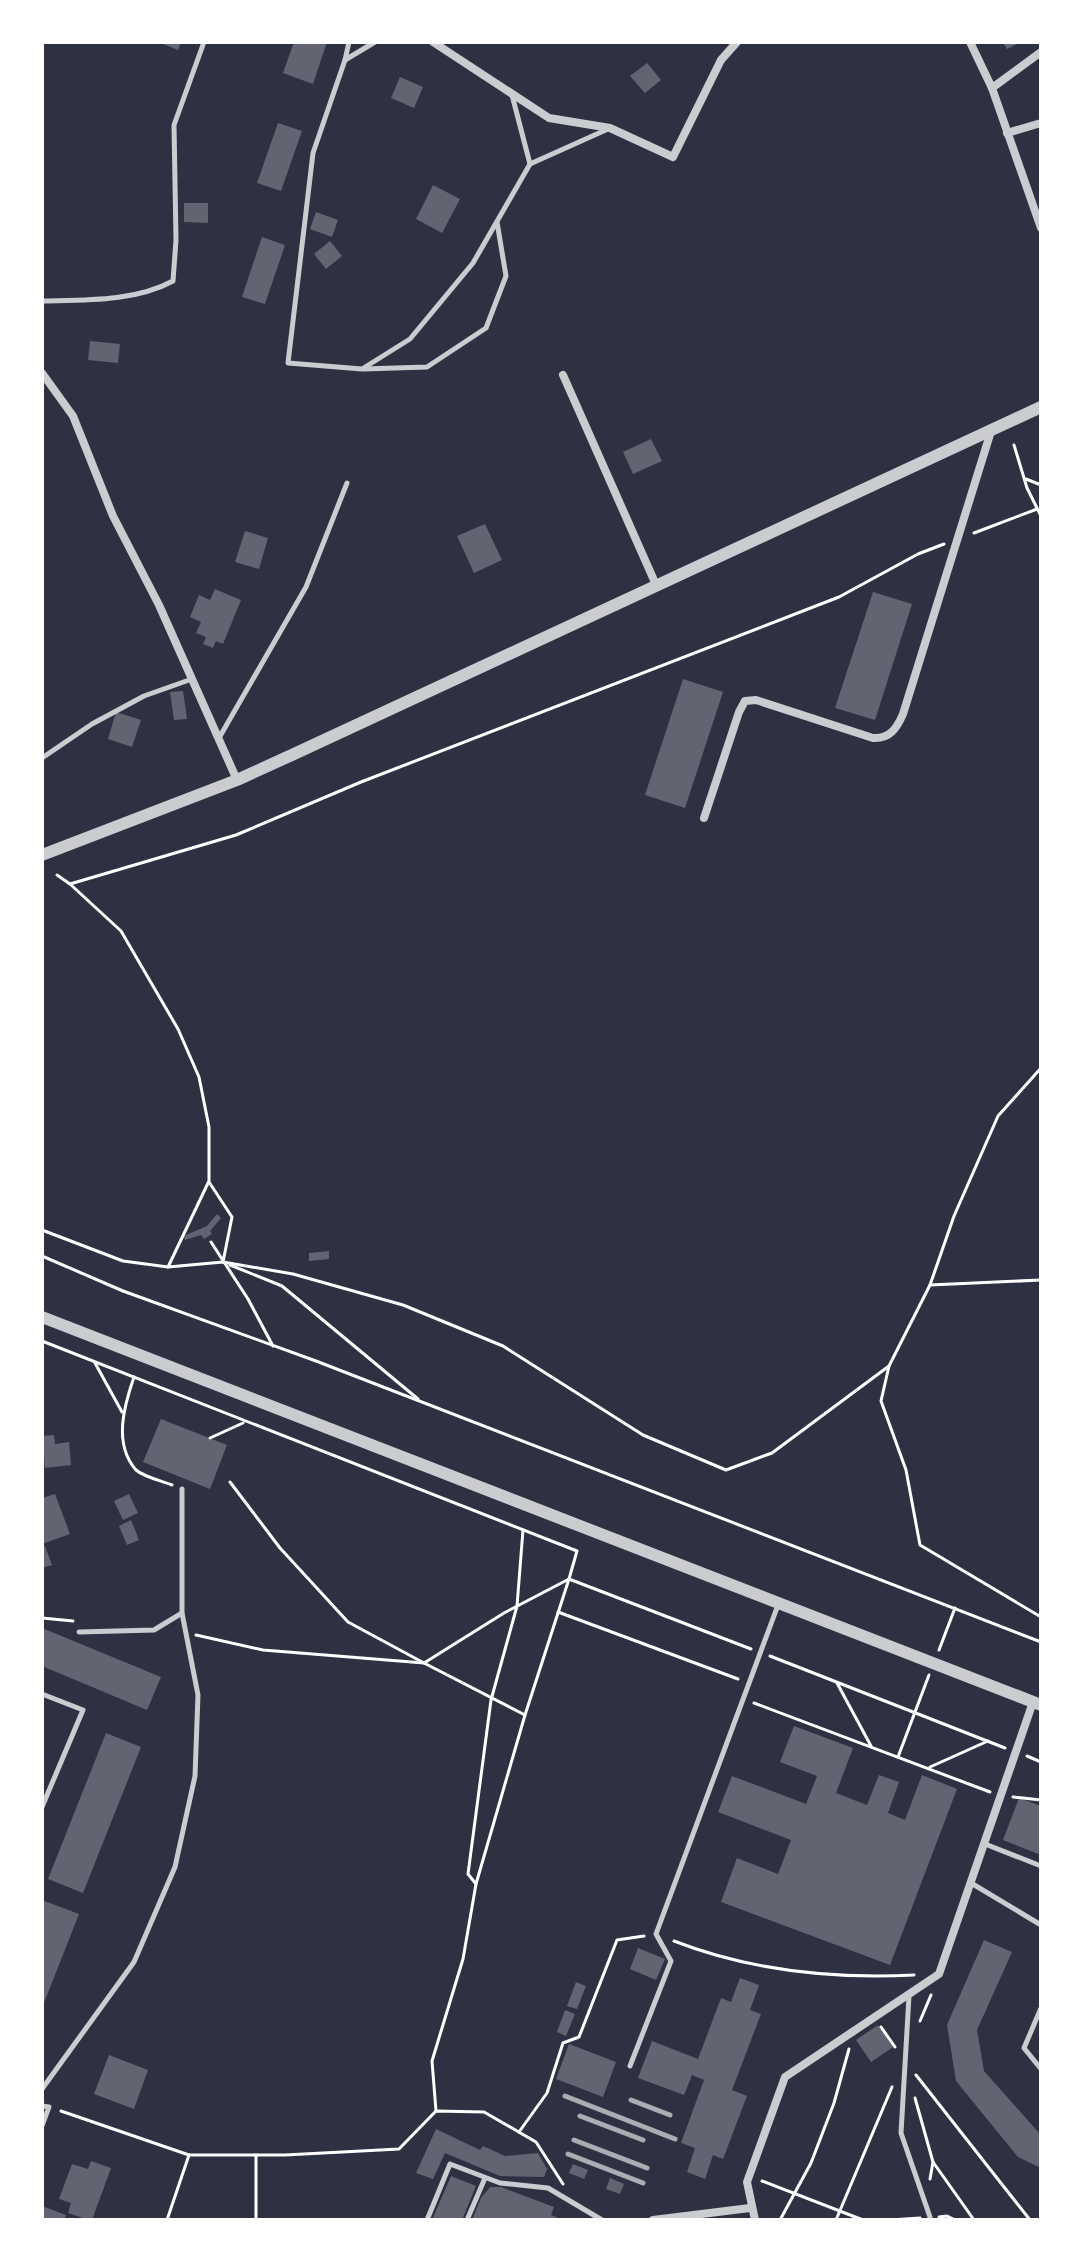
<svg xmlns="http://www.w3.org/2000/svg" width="1083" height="2262" viewBox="0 0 1083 2262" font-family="'PT Sans',sans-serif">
	<rect width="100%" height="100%" fill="#2d3142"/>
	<g fill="#626471">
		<polygon points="158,42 181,42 178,50"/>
		<polygon points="294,42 327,42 313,84 283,73"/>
		<polygon points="1003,42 1021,42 1007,49"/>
		<polygon points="647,63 661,80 645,93 630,76"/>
		<polygon points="400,77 423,87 414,108 391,98"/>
		<polygon points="278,123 302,131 281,191 257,183"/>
		<polygon points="433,185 460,199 442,233 416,219"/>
		<polygon points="184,203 208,203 208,223 184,222"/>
		<polygon points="316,212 338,220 332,237 310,229"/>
		<polygon points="262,237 285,245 265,304 242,297"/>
		<polygon points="330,241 342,256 326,269 314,254"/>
		<polygon points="90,341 120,344 118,363 88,360"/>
		<polygon points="651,439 662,461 633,474 623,452"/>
		<polygon points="485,524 502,560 474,573 457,536"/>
		<polygon points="245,531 268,538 259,569 235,562"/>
		<polygon points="215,589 241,600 223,644 216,641 213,648 203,644 206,637 196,633 201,622 190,617 199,595 210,600"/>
		<polygon points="873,592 912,604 875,720 835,708"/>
		<polygon points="683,679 723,692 685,808 645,795"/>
		<polygon points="183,691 187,719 174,720 170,692"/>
		<polygon points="116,712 141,720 132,747 108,739"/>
		<polygon points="217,1214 221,1218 210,1231 212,1234 204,1239 201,1235 185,1240 184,1236 207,1226"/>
		<polygon points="329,1251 329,1259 309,1261 309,1253"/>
		<polygon points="161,1419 227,1445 210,1489 143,1462"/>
		<polygon points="54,1435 55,1444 69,1442 71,1465 45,1468 42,1436"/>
		<polygon points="55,1494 70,1534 42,1544 42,1498"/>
		<polygon points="129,1494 138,1513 123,1520 114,1501"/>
		<polygon points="131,1520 139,1540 127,1545 119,1526"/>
		<polygon points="45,1546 52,1565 42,1568 42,1547"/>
		<polygon points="42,1628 161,1677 147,1710 42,1666"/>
		<polygon points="794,1726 853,1748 836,1793 867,1805 879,1775 899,1782 888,1813 905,1820 922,1775 957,1789 890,1965 721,1902 737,1858 778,1874 791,1840 718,1812 732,1776 806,1804 817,1776 780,1762"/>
		<polygon points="106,1733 141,1747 83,1893 48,1879"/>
		<polygon points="1019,1798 1041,1806 1041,1855 1003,1840"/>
		<polygon points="42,1900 79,1914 42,2008"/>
		<polygon points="984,1940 1012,1952 977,2030 984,2071 1041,2135 1041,2168 1018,2157 956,2081 947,2025"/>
		<polygon points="638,1948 665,1959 656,1980 630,1969"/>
		<polygon points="740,1978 759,1985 750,2010 761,2014 732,2090 747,2096 723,2159 713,2155 705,2179 687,2172 695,2148 681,2143 704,2080 692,2075 684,2095 638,2078 652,2041 698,2059 721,1998 731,2002"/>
		<polygon points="576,1982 586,1986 577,2009 567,2006"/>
		<polygon points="565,2010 575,2014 566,2036 557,2032"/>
		<polygon points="878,2025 893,2047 871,2062 856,2040"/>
		<polygon points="569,2044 616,2062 603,2097 556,2079"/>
		<polygon points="109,2055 148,2070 134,2109 94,2094"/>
		<polygon points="436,2129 480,2150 483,2146 505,2156 538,2153 547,2169 544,2177 500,2176 445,2153 433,2179 416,2173"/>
		<polygon points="91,2161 111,2168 92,2220 89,2220 68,2213 71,2203 59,2199 72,2164 88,2169"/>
		<polygon points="573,2164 588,2170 584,2179 569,2173"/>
		<polygon points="451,2176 476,2186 462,2220 432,2220"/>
		<polygon points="610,2178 624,2184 620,2194 606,2189"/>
		<polygon points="490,2187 501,2187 554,2207 551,2215 563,2220 472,2220 481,2198"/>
		<polygon points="42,2206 66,2215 64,2220 42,2220"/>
	</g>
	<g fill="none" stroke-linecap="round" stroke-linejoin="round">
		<g stroke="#fff" stroke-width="3">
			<polyline points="1014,445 1027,488 1041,516"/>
			<polyline points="1026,479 1041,485"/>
			<polyline points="974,533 1037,509"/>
			<polyline points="57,875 70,884 236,835 361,782 839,597 918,554 944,544"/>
			<polyline points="70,884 121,931 178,1029 199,1077 209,1127 209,1181 168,1267 223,1262 293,1274 403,1305 503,1346 643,1435 726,1470 772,1453 889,1366"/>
			<polyline points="209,1182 232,1217 223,1262"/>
			<polyline points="42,1230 123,1261 168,1267"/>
			<polyline points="211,1242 248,1299 273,1346"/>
			<polyline points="42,1256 123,1291 316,1361 1041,1642"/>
			<polyline points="230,1265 282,1286 418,1399"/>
			<polyline points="1041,1280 930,1285 889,1366 881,1401 906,1470 920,1545 1041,1617"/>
			<polyline points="930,1285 954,1216 998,1116 1041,1068"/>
			<polyline points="42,1341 577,1551 569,1579 751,1649"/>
			<polyline points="95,1363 122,1412"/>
			<path d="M134,1377C124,1406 113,1444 136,1470C144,1477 162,1481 172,1485"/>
			<polyline points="210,1438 243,1423"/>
			<polyline points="230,1482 280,1548 348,1622 424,1663 504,1613 569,1579"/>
			<polyline points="558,1612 738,1679"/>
			<polyline points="42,1618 73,1621"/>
			<polyline points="196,1635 263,1650 424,1663 525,1715"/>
			<polyline points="939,1650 955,1608"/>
			<polyline points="770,1656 1005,1748"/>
			<polyline points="837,1683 871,1746"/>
			<polyline points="754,1703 990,1792"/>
			<polyline points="1027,1756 1041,1762"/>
			<polyline points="898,1757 929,1675"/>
			<polyline points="930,1767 988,1741"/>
			<polyline points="1013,1797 1041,1800"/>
			<polyline points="476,1884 468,1874 491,1700 517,1606 523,1530"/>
			<path d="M674,1941C751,1971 832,1979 914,1975"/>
			<polyline points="920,2021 931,1995"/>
			<polyline points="881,2027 895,2047"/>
			<polyline points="916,2075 1030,2220"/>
			<polyline points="915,2098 933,2162 930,2179"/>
			<polyline points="61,2111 189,2155 285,2155 399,2149 436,2111 484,2112 536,2142 563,2184"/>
			<polyline points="436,2111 432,2061 463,1959 476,1884 525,1715 569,1579"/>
			<polyline points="519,2132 547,2093 563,2043 579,2037 617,1940 644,1936"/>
			<polyline points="933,2162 974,2220"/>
			<polyline points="762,2181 863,2220"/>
			<polyline points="939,2217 947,2216 955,2220"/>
			<polyline points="167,2220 189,2155"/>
			<polyline points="256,2220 256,2155"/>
			<polyline points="780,2220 811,2163 834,2103 849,2049"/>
			<polyline points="836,2220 892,2087"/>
			<polyline points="890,2220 920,2218"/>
		</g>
		<g stroke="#caccd0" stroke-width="5">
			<polyline points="349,42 345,60 375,42"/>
			<polyline points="345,60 313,153 288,363 362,369 410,339 473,263 530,164 608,129"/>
			<polyline points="512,95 530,164"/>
			<path d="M42,301C85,300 134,302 173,281L176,240L174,125L204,42"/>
			<polyline points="363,369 427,367 486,328 506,276 497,222"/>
			<polyline points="219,738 306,587 347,483"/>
			<polyline points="42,758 92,724 144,696 192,679"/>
			<polyline points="79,1632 154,1630 182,1613 182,1489"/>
			<polyline points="42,1694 83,1710 42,1807"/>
			<polyline points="985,1844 1041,1866"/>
			<polyline points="971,1883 1041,1925"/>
			<polyline points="909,1996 901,2133 931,2220"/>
			<polyline points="1041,2008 1024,2048 1041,2069"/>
			<polyline points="630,2066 671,1961 656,1934 778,1605"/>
			<polyline points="42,2089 134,1962 175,1867 195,1776 198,1695 182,1613"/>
			<polyline points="42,2106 49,2107 42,2126"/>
			<polyline points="427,2220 450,2164 500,2183 548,2188 602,2220"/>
			<polyline points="467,2220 485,2178"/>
		</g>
		<g stroke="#caccd0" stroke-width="8">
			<polyline points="433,42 549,118 610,128 673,157 721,60 737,42"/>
			<polyline points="970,42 992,88 1041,228"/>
			<polyline points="992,88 1041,52"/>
			<polyline points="1007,133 1041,123"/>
			<polyline points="42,373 73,416 113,516 159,605 237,780"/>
			<polyline points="563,375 657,587"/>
			<path d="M704,818L739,712L745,701L756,700L873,738C890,739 897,728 903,714L992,428"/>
			<polyline points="653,2220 750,2208"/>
			<polyline points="755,2220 747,2182 785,2077 939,1974 1033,1702"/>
		</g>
		<g stroke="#caccd0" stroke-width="12">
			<polyline points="42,855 237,780 294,754 1041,407"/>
			<polyline points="42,1317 1041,1705"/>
		</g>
		<g stroke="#abadb3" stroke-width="5">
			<polyline points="565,2096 675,2139"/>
			<polyline points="631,2100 670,2115"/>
			<polyline points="580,2116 643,2140"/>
			<polyline points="574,2140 647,2168"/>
			<polyline points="568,2154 643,2183"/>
		</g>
	</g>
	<rect width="1083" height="2262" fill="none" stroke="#ffffff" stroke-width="88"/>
</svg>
